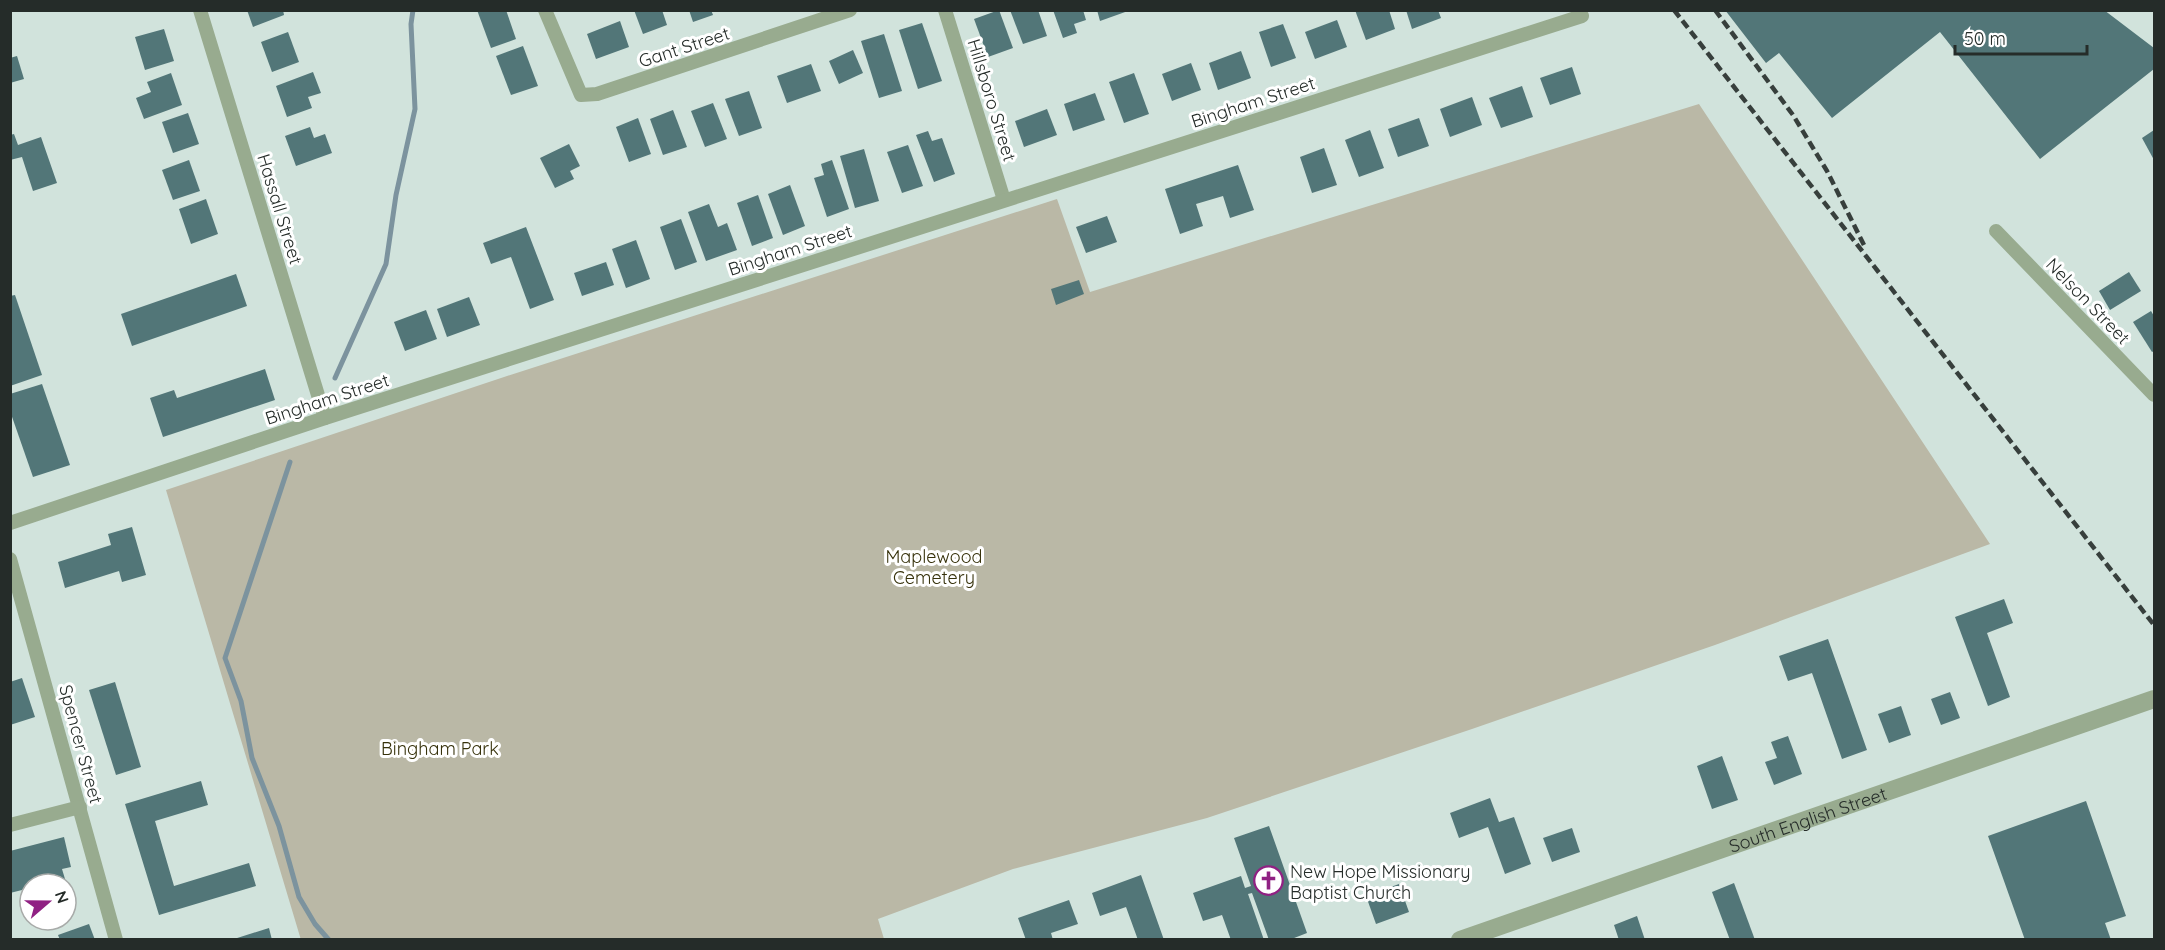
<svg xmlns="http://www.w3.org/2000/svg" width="2165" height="950" viewBox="0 0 2165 950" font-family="Quicksand,sans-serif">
	<rect width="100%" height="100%" fill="#d1e3dc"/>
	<polygon fill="#bab8a6" points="1699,104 1990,544 1715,645 1472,729 1207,818 1013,869 878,919 884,939 301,940 166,490 507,376 1057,199 1090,292"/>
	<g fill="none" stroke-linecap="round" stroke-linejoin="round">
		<g stroke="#7c939e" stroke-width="5">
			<polyline points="335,378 386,264 396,195 415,109 411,24 413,10"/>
			<polyline points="290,462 225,658 241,701 252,758 279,826 299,897 315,924 329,940"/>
		</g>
	</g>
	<g fill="#527678">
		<polygon points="247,10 283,10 284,15 253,27"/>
		<polygon points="477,10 506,10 516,39 491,48"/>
		<polygon points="634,10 662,10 667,25 643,34"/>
		<polygon points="689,10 711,10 713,15 693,22"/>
		<polygon points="999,10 1013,48 988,57 974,19"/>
		<polygon points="1010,10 1038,10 1047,36 1023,44"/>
		<polygon points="1053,10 1083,10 1086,20 1074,24 1077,33 1063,38"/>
		<polygon points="1097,10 1128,10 1128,11 1100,21"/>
		<polygon points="1355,10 1389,10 1395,29 1366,40"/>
		<polygon points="1406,10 1438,10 1441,18 1412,29"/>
		<polygon points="1725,10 2104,10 2154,48 2154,69 2040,159 1940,32 1832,118 1779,53 1766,63"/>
		<polygon points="1337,20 1347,47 1315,59 1305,32"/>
		<polygon points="620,21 629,47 596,59 587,34"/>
		<polygon points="922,23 942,81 918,89 899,30"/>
		<polygon points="1283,24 1296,58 1271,67 1259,32"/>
		<polygon points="164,29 174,61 145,70 135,37"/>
		<polygon points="288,32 299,62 272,72 261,42"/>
		<polygon points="884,34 902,91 879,98 861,41"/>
		<polygon points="523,46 538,86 511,95 496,56"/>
		<polygon points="853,50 863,73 839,84 829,61"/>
		<polygon points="1241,51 1251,78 1218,90 1209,63"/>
		<polygon points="17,56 24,79 10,83 10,58"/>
		<polygon points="1191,63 1201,90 1172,101 1162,74"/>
		<polygon points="811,64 821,91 787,103 777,76"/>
		<polygon points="1572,67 1581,94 1550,105 1540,78"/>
		<polygon points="313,72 321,93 308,97 312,108 287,117 276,86"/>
		<polygon points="171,73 182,105 144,119 136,98 151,92 147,82"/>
		<polygon points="1134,73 1149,114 1124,123 1109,82"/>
		<polygon points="1522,86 1533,117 1501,128 1489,98"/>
		<polygon points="749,91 762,128 739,136 725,99"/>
		<polygon points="1095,93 1105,120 1073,131 1064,104"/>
		<polygon points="1472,97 1482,125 1450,137 1440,109"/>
		<polygon points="713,103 727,139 705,147 691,111"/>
		<polygon points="1047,109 1057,135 1024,147 1015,121"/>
		<polygon points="673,110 687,147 663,155 650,119"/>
		<polygon points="188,113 199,144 173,153 162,122"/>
		<polygon points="638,118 651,154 629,162 616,127"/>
		<polygon points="1419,118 1429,146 1398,157 1388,129"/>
		<polygon points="310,127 314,138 325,134 332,153 296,166 285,136"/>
		<polygon points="1370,130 1384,168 1359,177 1345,140"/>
		<polygon points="2154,130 2154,160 2142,138"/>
		<polygon points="928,131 932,141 942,138 955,174 934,182 916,135"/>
		<polygon points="14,134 18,145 41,137 57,183 33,191 22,157 10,160 10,135"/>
		<polygon points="569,144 580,166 570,171 574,179 555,188 540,158"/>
		<polygon points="908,145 923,186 902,193 887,152"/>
		<polygon points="1324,148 1337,185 1312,193 1300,157"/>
		<polygon points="864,149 879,201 855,208 840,156"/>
		<polygon points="189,160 200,191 173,200 162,170"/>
		<polygon points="832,160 849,209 827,217 814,178 824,175 821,164"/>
		<polygon points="1238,165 1254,210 1230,218 1223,196 1196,204 1203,226 1180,234 1165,189"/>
		<polygon points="790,185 805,226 783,235 768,194"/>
		<polygon points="758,195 773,238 752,246 737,203"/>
		<polygon points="206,199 218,234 191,244 179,209"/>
		<polygon points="709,204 718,227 727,223 737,250 706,261 688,212"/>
		<polygon points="1107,216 1117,242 1086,253 1076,227"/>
		<polygon points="681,219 697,262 675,270 660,227"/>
		<polygon points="526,227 554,300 530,309 511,257 491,264 483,243"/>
		<polygon points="636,240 650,279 626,288 612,249"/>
		<polygon points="606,262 614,285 582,296 574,273"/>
		<polygon points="2129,272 2141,291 2110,310 2099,291"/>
		<polygon points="236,274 247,306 132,346 121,314"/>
		<polygon points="1079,280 1084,294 1056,305 1051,289"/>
		<polygon points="15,295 42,375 10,386 10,296"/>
		<polygon points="469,297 480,325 447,337 437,309"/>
		<polygon points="426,310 437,339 405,351 394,322"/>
		<polygon points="2151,311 2154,316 2154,351 2152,352 2133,322"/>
		<polygon points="265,369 275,400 163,437 150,398 174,390 177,398"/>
		<polygon points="42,384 70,465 33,477 10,411 10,394"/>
		<polygon points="132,527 146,575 122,582 119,571 65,588 58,562 111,545 108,534"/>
		<polygon points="2004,599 2013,623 1987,633 2010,697 1988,706 1955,617"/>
		<polygon points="1828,639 1867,750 1842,759 1812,673 1788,681 1779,656"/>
		<polygon points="22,678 35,717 10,725 10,682"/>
		<polygon points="115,682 141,767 116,775 89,690"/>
		<polygon points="1950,692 1960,718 1941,725 1931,699"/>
		<polygon points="1901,706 1911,735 1889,743 1878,714"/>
		<polygon points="1788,736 1802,774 1774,785 1765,762 1777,758 1771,742"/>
		<polygon points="1722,756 1738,800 1712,809 1697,766"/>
		<polygon points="201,781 208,805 155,821 174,886 249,863 256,886 159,915 125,804"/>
		<polygon points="1490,798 1499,822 1514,817 1531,864 1505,874 1488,827 1459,838 1450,813"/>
		<polygon points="2086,801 2126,916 2105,923 2111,940 2025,940 1988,836"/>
		<polygon points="1269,826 1307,933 1289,940 1269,940 1252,893 1248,894 1264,940 1231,940 1222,915 1203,921 1193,893 1241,876 1245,888 1251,886 1234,838"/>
		<polygon points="1572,828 1580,852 1552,862 1543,838"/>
		<polygon points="64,837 71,867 62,869 65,879 45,884 30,884 30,888 10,893 10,851"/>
		<polygon points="1141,875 1164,940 1138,940 1126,907 1100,916 1092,893"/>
		<polygon points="1734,883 1755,940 1730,940 1712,892"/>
		<polygon points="1399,884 1409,912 1376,924 1366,896"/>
		<polygon points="1069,900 1078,924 1051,933 1053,940 1026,940 1018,918"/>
		<polygon points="1637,916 1645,940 1619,940 1614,925"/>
		<polygon points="89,924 95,940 60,940 58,935"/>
		<polygon points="269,928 272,940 235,940 234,939"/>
	</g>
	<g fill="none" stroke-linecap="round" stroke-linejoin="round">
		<g stroke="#98ab8f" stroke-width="14">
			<polyline points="200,10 325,418"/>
			<polyline points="545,10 581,95 597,94 850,10"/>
			<polyline points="945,10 1004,200"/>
			<polyline points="1996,231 2154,395"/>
			<polyline points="10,523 325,418 1582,16 1577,10"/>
			<polyline points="10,559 116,940"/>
			<polyline points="10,825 80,807"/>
		</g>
		<path stroke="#98ab8f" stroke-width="18" id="s1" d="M1460,940L2154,699"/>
		<g stroke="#373f3c" stroke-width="4.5" stroke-dasharray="9 4.5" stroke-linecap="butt">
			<polyline points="1674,10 2154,625"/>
			<polyline points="1715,10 1793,115 1827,171 1864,245"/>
		</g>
	</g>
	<defs>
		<symbol id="church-ring" viewBox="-11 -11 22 22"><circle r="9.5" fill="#fff" stroke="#902183" stroke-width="1.5"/><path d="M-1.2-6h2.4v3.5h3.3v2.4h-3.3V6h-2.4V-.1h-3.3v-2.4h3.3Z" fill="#902183"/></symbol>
	</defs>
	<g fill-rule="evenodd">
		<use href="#church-ring" x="1252" y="864" width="33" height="33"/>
	</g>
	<g text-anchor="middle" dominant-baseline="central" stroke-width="6" stroke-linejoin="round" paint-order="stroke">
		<g font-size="18" fill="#252c29" stroke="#fff">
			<text transform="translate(684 47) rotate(-18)">Gant Street</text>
			<text transform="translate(992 100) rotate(73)">Hillsboro Street</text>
			<text transform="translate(1253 102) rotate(-18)">Bingham Street</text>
			<text transform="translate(280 209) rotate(73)">Hassall Street</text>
			<text transform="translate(790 250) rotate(-18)">Bingham Street</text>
			<text transform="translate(2088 301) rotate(46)">Nelson Street</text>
			<text transform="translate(327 399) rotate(-18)">Bingham Street</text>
			<text transform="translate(81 744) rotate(75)">Spencer Street</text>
			<text stroke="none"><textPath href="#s1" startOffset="368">South English Street</textPath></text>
		</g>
		<g font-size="18" fill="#36310a" stroke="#fff">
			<text x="934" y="556">Maplewood<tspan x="934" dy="21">Cemetery</tspan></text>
			<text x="440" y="748">Bingham Park</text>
		</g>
		<g font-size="18" fill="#252c29" stroke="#fff" text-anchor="start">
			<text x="1290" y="871">New Hope Missionary<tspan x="1290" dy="21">Baptist Church</tspan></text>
		</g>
	</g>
	<rect width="2165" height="950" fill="none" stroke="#252c29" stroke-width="24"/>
	<g transform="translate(48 902) rotate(70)"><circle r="28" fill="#ffffff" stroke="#a8aba9" stroke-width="1.5"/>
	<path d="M0-4.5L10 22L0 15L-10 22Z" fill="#902183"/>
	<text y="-9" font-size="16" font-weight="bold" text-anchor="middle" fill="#252c29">N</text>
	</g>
	<path d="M1955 45v9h132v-9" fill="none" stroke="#252c29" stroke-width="3"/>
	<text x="1964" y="45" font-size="18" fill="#252c29" stroke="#ffffff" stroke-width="4.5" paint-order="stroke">50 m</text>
</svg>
